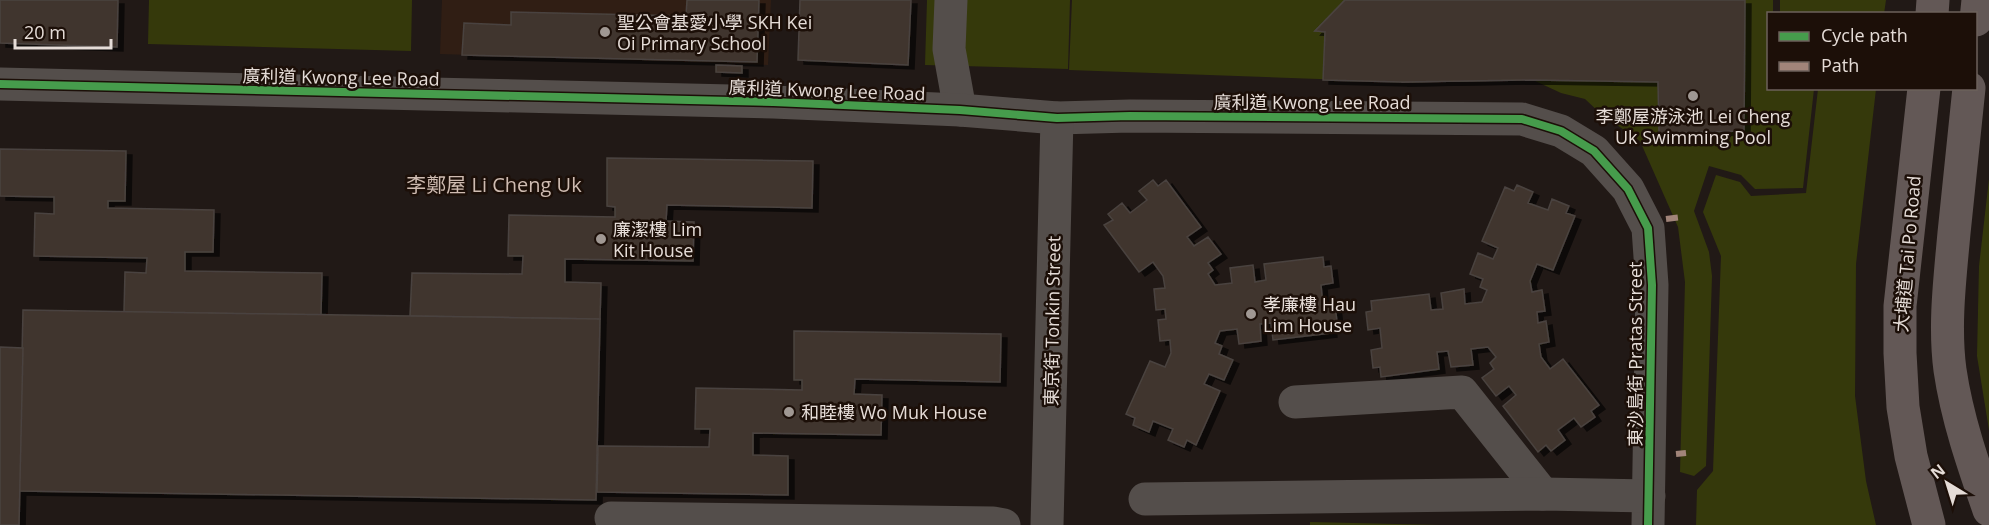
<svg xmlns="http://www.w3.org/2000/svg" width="1989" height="525" viewBox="0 0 1989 525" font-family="'Open Sans','Noto Sans TC',sans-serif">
	<defs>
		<filter id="shadow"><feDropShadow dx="6" dy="4" stdDeviation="0" flood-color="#0009"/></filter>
	</defs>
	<rect width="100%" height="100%" fill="#211916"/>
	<polygon fill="#301e14" points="442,0 771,0 768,65 440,54"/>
	<g fill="#35390b">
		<polygon points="149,0 412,0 411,51 148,44"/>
		<polygon points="927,0 1070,0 1068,69 925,65"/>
		<polygon points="1072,0 1773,0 1773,13 1768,14 1768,88 1814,89 1803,188 1755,189 1741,175 1709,166 1694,211 1709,252 1712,276 1706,466 1694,476 1680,472 1685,282 1678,227 1640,141 1601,114 1585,99 1561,93 1533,80 1402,82 1069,70"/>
		<polygon points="1780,0 1886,0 1884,14 1780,13"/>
		<polygon points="1818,89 1876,89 1856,264 1855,396 1866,481 1876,525 1696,525 1697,490 1713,471 1721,256 1703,212 1716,175 1740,182 1751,196 1806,193"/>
		<polygon points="1989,179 1989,430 1977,356 1979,266"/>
		<polygon points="1310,522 1441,525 1310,525"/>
	</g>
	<g fill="#41352e" stroke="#4a433f" stroke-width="1.5" filter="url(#shadow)">
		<polygon points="0,0 118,0 117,47 0,43"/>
		<polygon points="687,0 759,0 757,62 462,55 464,23 511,25 511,12 686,16"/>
		<polygon points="800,0 911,0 908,65 798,60"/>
		<polygon points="1345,0 1687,0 1685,54 1530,49 1507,80 1402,82 1403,27 1315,31"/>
		<polygon points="1345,0 1745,0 1744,131 1659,133 1658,82 1533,80 1402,82 1323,80 1325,32 1315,31"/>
		<polygon points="716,65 742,66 742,73 716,72"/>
		<polygon points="0,149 126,151 125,201 108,201 108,208 214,210 213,252 185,252 185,271 322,273 321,315 124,312 125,272 146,273 147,258 34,256 35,213 54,214 54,197 0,196"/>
		<polygon points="607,158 813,161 812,208 667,205 666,221 694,222 693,261 565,259 565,282 601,283 600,319 410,316 412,273 522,274 523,256 508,256 509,215 615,217 615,207 607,206"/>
		<polygon points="1153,180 1158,186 1166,180 1201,227 1187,237 1194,246 1208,237 1221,254 1208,263 1213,270 1208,274 1215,285 1232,283 1230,268 1253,265 1255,282 1266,280 1264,264 1323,257 1324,267 1331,266 1333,283 1321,285 1323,306 1335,304 1337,322 1330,323 1331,333 1273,340 1271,323 1260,324 1261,341 1239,344 1237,329 1220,331 1215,343 1222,346 1219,354 1233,360 1224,380 1209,374 1204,384 1220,391 1196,445 1187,440 1184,447 1168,440 1173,429 1153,421 1149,432 1133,425 1135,418 1126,414 1150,361 1165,367 1171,353 1170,340 1160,341 1158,320 1166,319 1165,309 1156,310 1154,289 1165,288 1163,276 1153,262 1139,272 1104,225 1113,220 1108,214 1122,203 1130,213 1147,200 1139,191"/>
		<polygon points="1517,185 1533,192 1528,203 1548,210 1552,199 1569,206 1566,213 1575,216 1553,270 1537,264 1530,281 1532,292 1542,290 1545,311 1537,312 1538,323 1546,321 1549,342 1539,344 1541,357 1550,369 1563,359 1599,405 1591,411 1595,417 1581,427 1574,418 1558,430 1565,440 1551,451 1546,445 1538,452 1503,406 1516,395 1509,386 1496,396 1482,378 1494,369 1490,363 1496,357 1488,347 1471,349 1473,365 1451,367 1448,351 1437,352 1439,369 1381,377 1380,367 1373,368 1371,350 1382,348 1380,328 1368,330 1366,312 1372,311 1371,301 1429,294 1431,310 1443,309 1441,293 1464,289 1465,304 1482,302 1487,290 1480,287 1483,279 1470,274 1478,253 1493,259 1498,248 1482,241 1505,187 1514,191"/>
		<polygon points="23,310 600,319 596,500 19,491"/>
		<polygon points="794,331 1001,334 1000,382 855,379 854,394 882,395 881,435 753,433 753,455 788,456 788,495 597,492 598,446 709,447 710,429 695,429 696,388 802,390 802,380 794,380"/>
		<polygon points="0,347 23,348 19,525 0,525"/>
	</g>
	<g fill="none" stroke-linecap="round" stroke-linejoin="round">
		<g stroke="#544e4b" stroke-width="33">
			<polyline points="951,0 949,49 960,110"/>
			<polyline points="0,84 773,102 960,110 1057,118 1130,116 1522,119 1561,131 1594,151 1628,189 1648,228 1652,285 1648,525"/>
			<polyline points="1295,402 1462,392 1543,494"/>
			<polyline points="1145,499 1543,494 1649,496"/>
			<polyline points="611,518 993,523 1004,525"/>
			<polyline points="1047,525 1057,118"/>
		</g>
		<g stroke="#635856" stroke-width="33">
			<polyline points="1932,14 1933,0"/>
			<polyline points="1976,20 1978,0"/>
			<polyline points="1924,88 1900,306 1900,353 1903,407 1911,456 1929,525"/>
			<path d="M1969,88C1964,137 1959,185 1954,233C1950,278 1944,325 1950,370C1957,418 1973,464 1989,510"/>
		</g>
		<g stroke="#a18479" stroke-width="6" stroke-dasharray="12 6" stroke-linecap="butt">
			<polyline points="1666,219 1681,217"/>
			<polyline points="1676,454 1686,453"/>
		</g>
		<defs>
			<polyline id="cycleway" points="0,84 773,102 960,110 1057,118 1130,116 1522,119 1561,131 1594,151 1628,189 1648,228 1652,285 1648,525"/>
		</defs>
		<use href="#cycleway" stroke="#1c0f08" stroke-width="11"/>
		<use href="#cycleway" stroke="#469c4c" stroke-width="8"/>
	</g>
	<g fill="#a09893" stroke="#1c0f08" stroke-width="2">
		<circle cx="605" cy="32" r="6"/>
		<circle cx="1693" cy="96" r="6"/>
		<circle cx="601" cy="239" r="6"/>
		<circle cx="1251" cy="314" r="6"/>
		<circle cx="789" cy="412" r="6"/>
	</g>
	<g text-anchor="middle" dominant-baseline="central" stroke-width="5" stroke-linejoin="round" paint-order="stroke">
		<g font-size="18" fill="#e5dcd7" stroke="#1c0f08" text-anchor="start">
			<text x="617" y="22">聖公會基愛小學 SKH Kei<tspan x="617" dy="21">Oi Primary School</tspan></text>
			<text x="1693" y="116" text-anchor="middle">李鄭屋游泳池 Lei Cheng<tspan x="1693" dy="21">Uk Swimming Pool</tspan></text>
			<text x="613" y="229">廉潔樓 Lim<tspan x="613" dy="21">Kit House</tspan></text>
			<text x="1263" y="304">孝廉樓 Hau<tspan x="1263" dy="21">Lim House</tspan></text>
			<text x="801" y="412">和睦樓 Wo Muk House</text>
		</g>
		<g font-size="18" fill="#e5dcd7" stroke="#1c0f08">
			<text transform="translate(341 77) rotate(1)">廣利道 Kwong Lee Road</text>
			<text transform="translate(827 90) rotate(2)">廣利道 Kwong Lee Road</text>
			<text x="1312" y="102">廣利道 Kwong Lee Road</text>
			<text transform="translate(1907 254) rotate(-85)">大埔道 Tai Po Road</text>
			<text transform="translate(1052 321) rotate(-89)">東京街 Tonkin Street</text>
			<text transform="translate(1635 354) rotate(-90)">東沙島街 Pratas Street</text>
		</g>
		<g font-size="20" fill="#cebbb1" stroke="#1c0f08">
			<text x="494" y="184">李鄭屋 Li Cheng Uk</text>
		</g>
	</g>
	<rect x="1767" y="12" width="210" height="78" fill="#1c0f08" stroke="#6c615b" stroke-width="1.5"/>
	<rect x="1779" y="32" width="30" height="9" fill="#469c4c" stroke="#6c615b" stroke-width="1.5"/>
	<text x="1821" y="42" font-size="18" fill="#e5dcd7">Cycle path</text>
	<rect x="1779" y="62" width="30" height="9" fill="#a18479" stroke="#6c615b" stroke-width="1.5"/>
	<text x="1821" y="72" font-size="18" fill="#e5dcd7">Path</text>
	<g transform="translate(1947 483) rotate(322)" stroke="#1c0f08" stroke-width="4.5" paint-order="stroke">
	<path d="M0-4.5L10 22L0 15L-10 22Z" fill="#e5dcd7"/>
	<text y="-9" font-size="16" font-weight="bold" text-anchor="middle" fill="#e5dcd7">N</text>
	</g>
	<path d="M15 39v9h96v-9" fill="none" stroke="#e5dcd7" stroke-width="3"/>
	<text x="24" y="39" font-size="18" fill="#e5dcd7" stroke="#1c0f08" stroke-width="4.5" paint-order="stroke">20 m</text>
</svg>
